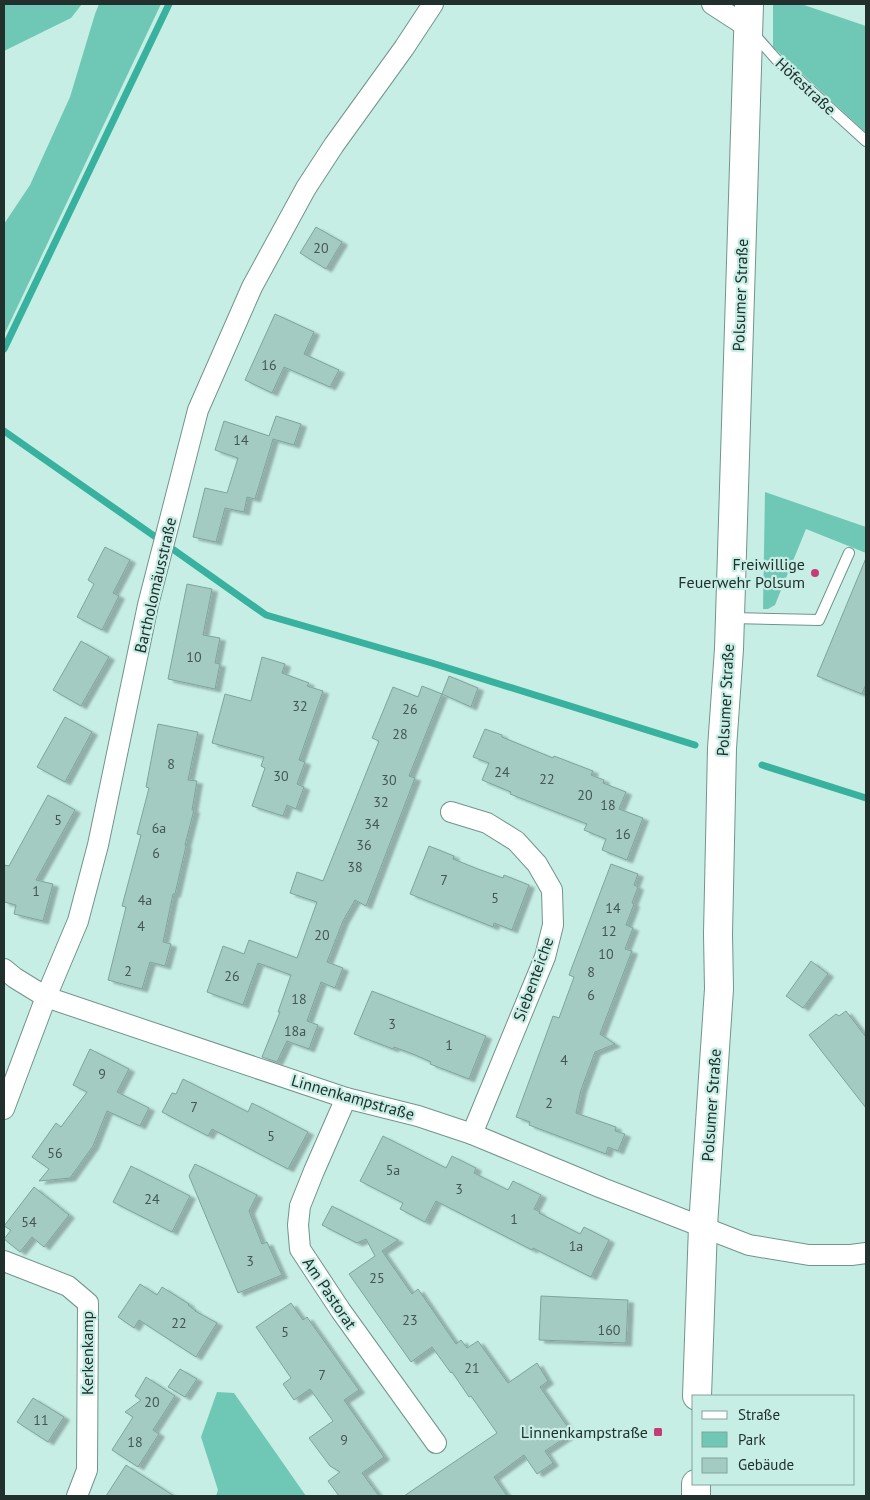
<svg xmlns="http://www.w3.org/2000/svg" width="870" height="1500" viewBox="0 0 870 1500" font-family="'PT Sans',sans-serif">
	<defs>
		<filter id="shadow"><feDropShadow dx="5.5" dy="3" stdDeviation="1" flood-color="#0004"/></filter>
	</defs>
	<rect width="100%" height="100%" fill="#c6eee5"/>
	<g fill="#6fc8b6">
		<polygon points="4,4 82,4 71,18 4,51"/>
		<polygon points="99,4 161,4 4,335 4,224 30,185 70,97 95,14"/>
		<polygon points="773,4 801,4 866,26 866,133 773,47"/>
		<polygon points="765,492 866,527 866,553 806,529 775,605 768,609 763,609"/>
		<polygon points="217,1392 234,1393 306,1496 216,1496 218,1490 201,1437"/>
	</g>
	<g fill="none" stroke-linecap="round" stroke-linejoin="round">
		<g stroke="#38b29e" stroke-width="7">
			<polyline points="4,349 169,4"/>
			<polyline points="4,431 157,538"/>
			<polyline points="174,550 266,615 432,663 695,745"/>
			<polyline points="762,765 866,798"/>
		</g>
	</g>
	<g fill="#a4cbc2" stroke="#7ea49b" filter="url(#shadow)">
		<polygon points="316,227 342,242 326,269 300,253"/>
		<polygon points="275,314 314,332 304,354 339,370 330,387 284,367 272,393 245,380"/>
		<polygon points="276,416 301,424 294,445 273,439 255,499 247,497 244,512 225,508 216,542 193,537 205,488 227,493 238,458 215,450 224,421 269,436"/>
		<polygon points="105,547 130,560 113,593 119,596 102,630 77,617 94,584 88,580"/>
		<polygon points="866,558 866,684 862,694 817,676"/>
		<polygon points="187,584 212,589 203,635 220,638 215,663 220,664 215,689 168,679"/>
		<polygon points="81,641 109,657 81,706 53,690"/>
		<polygon points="262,657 285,664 282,673 309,683 307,686 323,691 299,760 305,762 297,784 304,787 296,809 287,805 283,816 252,806 265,768 261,766 264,757 212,743 225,694 251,701"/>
		<polygon points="449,676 478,688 471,707 442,694 409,776 415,778 366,906 355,900 343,921 327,962 343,968 335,988 321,982 307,1021 318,1025 309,1049 287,1041 277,1062 262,1057 280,1012 278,1012 291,975 258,963 243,1005 207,992 223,946 244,954 249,940 297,958 317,902 290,893 297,872 323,881 379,741 372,738 393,687 418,697 422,686 442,694"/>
		<polygon points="65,717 92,732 65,782 37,767"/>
		<polygon points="158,724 198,732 188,780 197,781 192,810 194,810 185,845 186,846 175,894 173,894 163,942 171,944 165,966 150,962 142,989 108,980 126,907 122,906 141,835 137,834 149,788 146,787"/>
		<polygon points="485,729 502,735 502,737 553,758 554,756 593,771 591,775 604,780 603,783 626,792 619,809 643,818 627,860 602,850 606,839 584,830 587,824 510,794 511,792 482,780 489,763 473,757"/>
		<polygon points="48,795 75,810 36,880 53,884 43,921 14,914 16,905 4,902 4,865 9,866"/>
		<polygon points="429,846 454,856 453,859 478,869 503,878 504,875 529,885 512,930 494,923 493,927 410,894"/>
		<polygon points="611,864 638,874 634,885 638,887 632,903 634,904 626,925 633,928 625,949 632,951 600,1034 615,1044 595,1052 581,1090 576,1113 616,1127 615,1131 625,1134 618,1151 608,1147 606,1154 529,1125 530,1122 516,1117 553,1016 559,1018 574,977 569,975"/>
		<polygon points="811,961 828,974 803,1008 786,996"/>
		<polygon points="372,991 486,1036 469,1079 430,1064 431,1062 413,1054 394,1047 393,1049 354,1034"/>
		<polygon points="846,1011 866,1037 866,1108 809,1035 836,1014 839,1016"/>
		<polygon points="90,1049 129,1069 117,1092 149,1108 140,1126 107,1111 93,1146 70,1178 39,1181 49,1169 32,1157 56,1123 61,1127 87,1092 73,1085"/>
		<polygon points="183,1079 248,1112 252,1103 308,1132 288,1169 212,1129 208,1136 162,1112 172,1093 176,1094"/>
		<polygon points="383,1136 446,1168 452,1156 476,1168 474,1173 508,1190 513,1181 541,1195 534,1209 540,1212 539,1213 580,1234 584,1227 609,1240 591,1277 533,1248 532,1250 436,1201 425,1222 400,1209 403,1203 360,1181"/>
		<polygon points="195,1164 257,1195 249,1211 262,1244 267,1242 282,1275 238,1293 189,1176"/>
		<polygon points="131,1166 190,1196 172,1232 113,1202"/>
		<polygon points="34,1187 69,1215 44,1247 32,1237 20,1252 4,1239 11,1230 4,1226"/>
		<polygon points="332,1206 398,1240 382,1251 412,1294 418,1289 456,1344 461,1340 467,1348 478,1341 508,1383 537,1363 548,1381 540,1387 572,1433 545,1451 553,1463 537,1474 524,1455 494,1477 507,1496 404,1496 497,1433 471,1396 469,1397 452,1372 451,1373 432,1347 411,1362 349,1274 375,1256 366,1239 357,1243 322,1225"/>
		<polygon points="140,1284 157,1295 162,1287 189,1304 188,1305 196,1311 195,1311 217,1323 196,1357 139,1320 134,1328 118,1317"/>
		<polygon points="541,1296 628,1300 626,1343 539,1340"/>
		<polygon points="291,1303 303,1320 307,1317 359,1390 344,1400 384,1457 362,1473 379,1496 339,1496 328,1481 340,1472 330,1466 309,1438 333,1421 310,1389 294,1400 283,1384 291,1378 256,1327"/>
		<polygon points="180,1369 197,1379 185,1397 168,1387"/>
		<polygon points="146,1377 175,1396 153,1430 159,1434 138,1467 112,1450 133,1417 125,1412 141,1400 135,1396"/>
		<polygon points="33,1398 64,1417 48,1442 17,1422"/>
		<polygon points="126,1465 174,1496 106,1496"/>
	</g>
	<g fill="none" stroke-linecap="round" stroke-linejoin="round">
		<defs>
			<g id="lane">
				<polyline points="753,33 776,59 866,141"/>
				<polyline points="732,618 819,620 849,553"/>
			</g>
			<g id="street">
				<polyline points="712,4 749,28"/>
				<polyline points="451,812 487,823 516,841 537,864 552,890 553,925 545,957 472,1134"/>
				<polyline points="4,969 15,978 46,997 346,1098 418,1116 472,1134 602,1188 749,1245 809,1255 851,1255 866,1253"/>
				<polyline points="346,1098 314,1171 300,1206 298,1225 300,1249 341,1311 436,1443"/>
				<polyline points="4,1109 46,997 78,921 98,845 148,605 198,410 252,287 306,188 334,145 404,48 433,4"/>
				<polyline points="4,1261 68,1286 88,1303 87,1470 77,1496"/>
			</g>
			<g id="secondary">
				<polyline points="697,1396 703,1226 719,989 718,934 722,748 729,649 749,4"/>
				<polyline points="696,1496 696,1484"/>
			</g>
		</defs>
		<use href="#lane" stroke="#70958c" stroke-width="12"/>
		<use href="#street" stroke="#70958c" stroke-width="22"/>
		<use href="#secondary" stroke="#70958c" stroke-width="30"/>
		<use href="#lane" stroke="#fff" stroke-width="10"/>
		<use href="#street" stroke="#fff" stroke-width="20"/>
		<use href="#secondary" stroke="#fff" stroke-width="28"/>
	</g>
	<g fill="#c53b74" stroke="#c6eee5" stroke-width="2">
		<circle cx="815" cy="573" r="5"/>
		<rect x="653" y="1427" width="10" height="10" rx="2.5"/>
	</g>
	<g text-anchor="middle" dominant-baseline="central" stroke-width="4.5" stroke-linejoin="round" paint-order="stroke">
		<g font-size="14" fill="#425752">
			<text x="321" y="248">20</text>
			<text x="269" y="365">16</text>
			<text x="241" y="440">14</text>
			<text x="194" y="657">10</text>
			<text x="300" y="706">32</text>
			<text x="410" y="709">26</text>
			<text x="400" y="734">28</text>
			<text x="171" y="764">8</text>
			<text x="502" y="772">24</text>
			<text x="281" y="776">30</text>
			<text x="547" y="779">22</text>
			<text x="389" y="780">30</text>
			<text x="585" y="795">20</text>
			<text x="381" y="802">32</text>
			<text x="608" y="805">18</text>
			<text x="58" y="820">5</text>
			<text x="372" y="824">34</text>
			<text x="159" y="828">6a</text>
			<text x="623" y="834">16</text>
			<text x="364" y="845">36</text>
			<text x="156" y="853">6</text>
			<text x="355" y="867">38</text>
			<text x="444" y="880">7</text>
			<text x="36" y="891">1</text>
			<text x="495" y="898">5</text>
			<text x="145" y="900">4a</text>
			<text x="613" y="908">14</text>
			<text x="141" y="926">4</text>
			<text x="609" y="931">12</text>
			<text x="322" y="935">20</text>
			<text x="606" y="954">10</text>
			<text x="128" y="971">2</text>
			<text x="591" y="972">8</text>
			<text x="232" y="976">26</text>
			<text x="591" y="995">6</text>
			<text x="299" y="999">18</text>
			<text x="392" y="1024">3</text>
			<text x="295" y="1031">18a</text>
			<text x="449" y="1045">1</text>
			<text x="564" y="1060">4</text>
			<text x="102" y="1074">9</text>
			<text x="549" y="1103">2</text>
			<text x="194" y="1107">7</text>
			<text x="271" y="1136">5</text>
			<text x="55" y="1153">56</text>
			<text x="393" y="1170">5a</text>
			<text x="459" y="1189">3</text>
			<text x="152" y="1199">24</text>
			<text x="514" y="1219">1</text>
			<text x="29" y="1222">54</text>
			<text x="576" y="1246">1a</text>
			<text x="250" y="1261">3</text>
			<text x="377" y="1278">25</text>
			<text x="410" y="1320">23</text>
			<text x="179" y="1323">22</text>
			<text x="609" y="1330">160</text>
			<text x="285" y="1332">5</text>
			<text x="472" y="1368">21</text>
			<text x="322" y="1375">7</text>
			<text x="152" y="1402">20</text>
			<text x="41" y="1420">11</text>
			<text x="344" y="1440">9</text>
			<text x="135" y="1442">18</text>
		</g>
		<g font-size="16" fill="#21302d" stroke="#c6eee5">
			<text transform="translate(806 86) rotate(43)">Höfestraße</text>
			<text transform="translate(740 295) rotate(-88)">Polsumer Straße</text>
			<text transform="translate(155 585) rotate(-77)">Bartholomäusstraße</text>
			<text transform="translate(725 700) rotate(-87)">Polsumer Straße</text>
			<text transform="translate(533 979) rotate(-70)">Siebenteiche</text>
			<text transform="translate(353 1097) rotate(16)">Linnenkampstraße</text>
			<text transform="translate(711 1105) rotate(-86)">Polsumer Straße</text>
			<text transform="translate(330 1293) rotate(56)">Am Pastorat</text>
			<text transform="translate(87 1353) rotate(-90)">Kerkenkamp</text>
		</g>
		<g font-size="16" fill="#21302d" stroke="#c6eee5" text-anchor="end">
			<text x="805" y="564">Freiwillige<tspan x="805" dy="18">Feuerwehr Polsum</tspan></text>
			<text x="648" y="1432">Linnenkampstraße</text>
		</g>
	</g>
	<rect width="870" height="1500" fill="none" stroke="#21302d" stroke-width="10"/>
	<rect x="692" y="1395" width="162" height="90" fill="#c6eee5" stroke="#84a29b"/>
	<rect x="702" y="1411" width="25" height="8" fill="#ffffff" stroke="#84a29b"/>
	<text x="738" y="1420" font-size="15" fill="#21302d">Straße</text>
	<rect x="702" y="1432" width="25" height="15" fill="#6fc8b6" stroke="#84a29b"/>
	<text x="738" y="1445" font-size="15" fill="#21302d">Park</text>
	<rect x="702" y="1458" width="25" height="15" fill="#a4cbc2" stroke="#84a29b"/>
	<text x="738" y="1470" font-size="15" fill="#21302d">Gebäude</text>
</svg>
